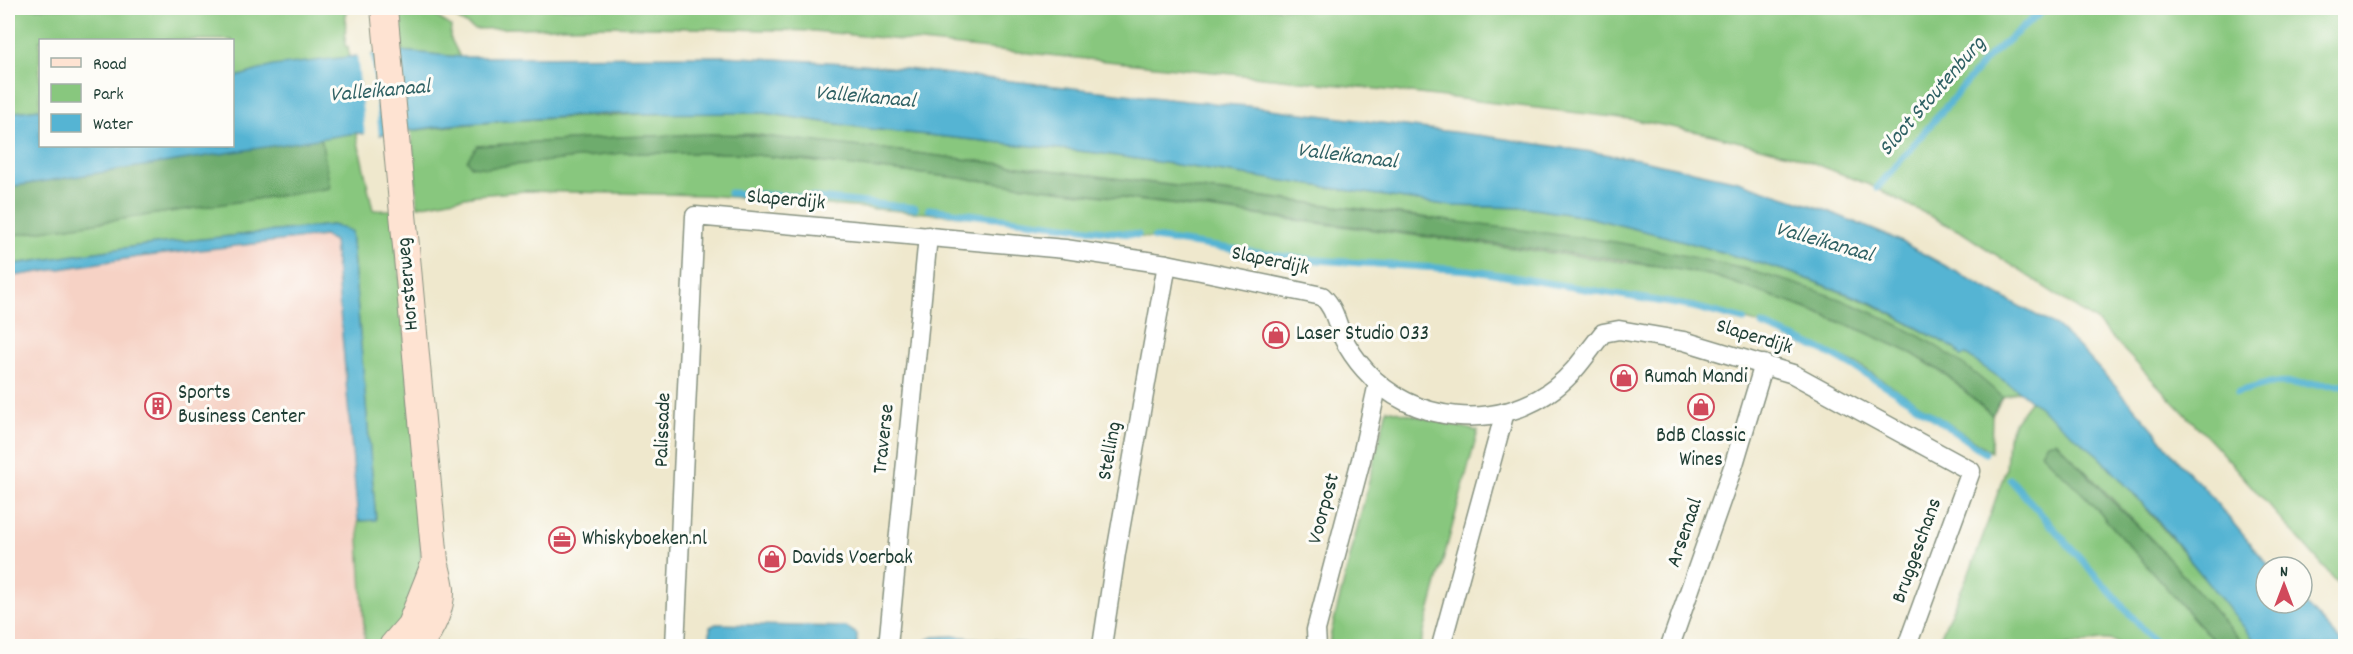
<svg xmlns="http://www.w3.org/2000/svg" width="2353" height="654" viewBox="0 0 2353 654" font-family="Dekko,sans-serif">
	<rect width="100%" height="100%" fill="#fdfcf7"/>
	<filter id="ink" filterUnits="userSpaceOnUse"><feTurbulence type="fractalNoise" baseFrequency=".0167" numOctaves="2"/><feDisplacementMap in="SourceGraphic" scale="12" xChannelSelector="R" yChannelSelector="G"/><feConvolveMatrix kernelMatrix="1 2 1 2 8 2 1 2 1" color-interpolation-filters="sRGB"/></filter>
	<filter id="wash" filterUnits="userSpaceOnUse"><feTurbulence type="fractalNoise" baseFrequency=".008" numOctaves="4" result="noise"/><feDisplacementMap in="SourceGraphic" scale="24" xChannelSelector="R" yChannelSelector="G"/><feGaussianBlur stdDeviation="1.35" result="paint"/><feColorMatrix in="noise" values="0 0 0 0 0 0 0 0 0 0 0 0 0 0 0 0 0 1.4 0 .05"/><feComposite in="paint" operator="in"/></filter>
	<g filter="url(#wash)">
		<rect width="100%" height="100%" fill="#efe8cd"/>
		<polygon fill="#f6d2c5" points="368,211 399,646 8,646 8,250"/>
		<g fill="#88c77e" stroke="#548259" stroke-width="1.5">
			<polygon points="8,8 346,8 345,46 348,47 349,58 256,71 233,78 232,40 40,40 40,109 8,113"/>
			<polygon points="393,8 422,8 451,26 450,37 460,57 399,51"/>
			<polygon points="439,8 2345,8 2345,591 2214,444 2096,321 1963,233 1872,186 1796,156 1708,134 1630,119 1360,87 814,31 609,26 474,29"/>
			<path d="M687,112L764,113L871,129L1097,153L1452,206L1528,208L1587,217L1680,240L1789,272L1872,304L1956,349L1961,356L1966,355L2019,391L2003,397L1953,357L1898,325L1747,269L1417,216L883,149L812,143L753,134L619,137L477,146L487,168L622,153H739L986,181L1678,269L1714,276L1763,292L1865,332L1913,354L1947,376L1992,415L1991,452L1861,366L1776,329L1694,304L1538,280L1410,265L1338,262L999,219L706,195L525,191L476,195L418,206L411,131C503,118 595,117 687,112Z"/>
			<polygon points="356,133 373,210 394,210 420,517 422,581 404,623 377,646 365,646 358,521 376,520 351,231 332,225 138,246 8,265 8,236 329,188 321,137"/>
			<path d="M2031,400L2099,456L2128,487L2224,601L2259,646H2245L2154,542L2056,441L2041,453L2086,497L2218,646H2122C2110,635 2094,641 2079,644C2032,651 1983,646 1936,646L1975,559L2006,469L2008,438L2014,422Z"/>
			<polygon points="1387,409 1478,431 1420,646 1330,646 1330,637"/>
		</g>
		<g fill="#6eac6d" stroke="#467450" stroke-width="1.5">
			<path d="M708,134C767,134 825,144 883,149L1615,242C1731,263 1854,290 1953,357C1971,369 1987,384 2003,397L1992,415L1947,375L1913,354L1865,332L1808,309L1714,276L1624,260L986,181L739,153H622L487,168L471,166L467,160L477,146L619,137Z"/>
			<polygon points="321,137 330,188 8,236 8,187"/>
			<polygon points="2056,441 2109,498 2154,542 2245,646 2218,646 2086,497 2041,453 2047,443"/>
		</g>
		<g fill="#55b4d3" stroke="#3a7884" stroke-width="1.5">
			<polygon points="399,51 460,57 723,56 863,64 1186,101 1248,106 1492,137 1638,159 1738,181 1825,210 1898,240 2056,326 2078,346 2125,397 2155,431 2180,464 2202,486 2270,567 2266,567 2266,603 2302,603 2302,600 2345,646 2259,646 2156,518 2099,456 2019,391 1966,355 1961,356 1956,349 1872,303 1789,272 1680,240 1587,217 1528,208 1452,206 1097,153 871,129 764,113 606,114 450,125 379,135 356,133 8,187 8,113 40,109 40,146 232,146 233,78 273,66"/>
			<polygon points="332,225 351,231 376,520 358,521 334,241 324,236 138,257 8,277 8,265 138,246"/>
			<polygon points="716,624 846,627 857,634 857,646 710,646 710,627"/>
			<polygon points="953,636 1049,646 922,646 924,641 934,637"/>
		</g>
		<polygon fill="#efe8cd" points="371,52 379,136 368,137 365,137 357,54"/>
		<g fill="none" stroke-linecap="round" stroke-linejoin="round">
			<g stroke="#55b4d3" stroke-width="7">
				<polyline points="1877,188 1989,56 2046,8"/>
				<polyline points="730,193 818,198 915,208"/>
				<polyline points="929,209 1138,235"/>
				<polyline points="1154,238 1301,259 1469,270 1694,307 1744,320"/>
				<path d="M1762,325C1786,335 1811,344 1834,356C1887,385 1937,418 1985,453"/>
				<polyline points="2238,392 2270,383 2346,385"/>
				<polyline points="2010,479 2158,646"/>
			</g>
		</g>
	</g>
	<g filter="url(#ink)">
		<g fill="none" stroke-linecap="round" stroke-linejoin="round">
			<defs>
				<g id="street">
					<path d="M675,646L695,216L1065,249L1167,264L1322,296C1334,307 1336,321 1342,336C1348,348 1356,360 1365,370C1411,424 1499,432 1555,388C1575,373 1587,353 1603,333L1619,330L1684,341L1793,374L1971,471L1907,646"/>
					<polyline points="888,646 928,236"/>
					<polyline points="1102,646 1116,553 1167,264"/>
					<polyline points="1317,646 1316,630 1361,460 1378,383"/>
					<polyline points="1441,646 1505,412"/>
					<polyline points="1670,646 1734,464 1764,364"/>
				</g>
				<g id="secondary">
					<path d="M384,8L435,561C437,570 440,580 441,589C442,609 430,631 419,646"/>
					<polyline points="392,646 410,625 433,567"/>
				</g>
			</defs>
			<use href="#street" stroke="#879280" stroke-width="21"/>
			<use href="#secondary" stroke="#879280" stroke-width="28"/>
			<use href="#street" stroke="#fff" stroke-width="18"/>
			<use href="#secondary" stroke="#fee3d2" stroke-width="26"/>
		</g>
	</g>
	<defs>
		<symbol id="shop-ring" viewBox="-11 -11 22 22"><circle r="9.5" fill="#fdfcf7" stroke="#d1495b" stroke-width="1.5"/><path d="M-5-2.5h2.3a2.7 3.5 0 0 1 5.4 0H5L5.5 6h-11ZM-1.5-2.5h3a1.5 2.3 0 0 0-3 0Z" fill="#d1495b"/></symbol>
		<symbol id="building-ring" viewBox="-11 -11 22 22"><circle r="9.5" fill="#fdfcf7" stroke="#d1495b" stroke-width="1.5"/><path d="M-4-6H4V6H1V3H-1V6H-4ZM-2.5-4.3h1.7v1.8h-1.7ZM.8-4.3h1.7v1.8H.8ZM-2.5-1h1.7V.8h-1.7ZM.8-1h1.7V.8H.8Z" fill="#d1495b"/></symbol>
		<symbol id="office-ring" viewBox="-11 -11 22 22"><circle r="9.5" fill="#fdfcf7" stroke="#d1495b" stroke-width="1.5"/><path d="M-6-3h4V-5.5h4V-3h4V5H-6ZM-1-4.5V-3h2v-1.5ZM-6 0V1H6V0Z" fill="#d1495b"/></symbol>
	</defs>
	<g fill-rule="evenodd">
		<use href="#shop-ring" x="1261" y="320" width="30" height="30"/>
		<use href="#shop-ring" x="1609" y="363" width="30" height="30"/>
		<use href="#building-ring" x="143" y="391" width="30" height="30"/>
		<use href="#shop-ring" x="1686" y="392" width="30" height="30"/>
		<use href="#office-ring" x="547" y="525" width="30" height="30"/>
		<use href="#shop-ring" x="757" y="544" width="30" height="30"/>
	</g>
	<g text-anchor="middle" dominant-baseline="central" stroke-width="6" stroke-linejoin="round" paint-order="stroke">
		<g font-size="21" fill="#1f3d34" stroke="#fdfcf7">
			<text transform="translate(786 201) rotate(5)">Slaperdijk</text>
			<text transform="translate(1270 262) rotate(12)">Slaperdijk</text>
			<text transform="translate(409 284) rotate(-95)">Horsterweg</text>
			<text transform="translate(1754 338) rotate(17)">Slaperdijk</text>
			<text transform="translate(664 430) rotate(-88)">Palissade</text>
			<text transform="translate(885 439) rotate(-84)">Traverse</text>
			<text transform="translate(1111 451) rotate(-80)">Stelling</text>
			<text transform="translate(1325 509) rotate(-75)">Voorpost</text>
			<text transform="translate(1686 533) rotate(-71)">Arsenaal</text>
			<text transform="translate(1918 551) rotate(-70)">Bruggeschans</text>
		</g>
		<g font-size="21" fill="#1f3d34" stroke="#fdfcf7" text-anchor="start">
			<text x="1296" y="335">Laser Studio 033</text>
			<text x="1644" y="378">Rumah Mandi</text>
			<text x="178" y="394">Sports<tspan x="178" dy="24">Business Center</tspan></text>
			<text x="1701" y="437" text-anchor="middle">BdB Classic<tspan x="1701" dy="24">Wines</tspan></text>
			<text x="582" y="540">Whiskyboeken.nl</text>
			<text x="792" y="559">Davids Voerbak</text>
		</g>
		<g font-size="22" font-style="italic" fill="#2f6164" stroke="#fdfcf7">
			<text transform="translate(380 92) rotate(-5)">Valleikanaal</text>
			<text transform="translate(1933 97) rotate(-49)">Sloot Stoutenburg</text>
			<text transform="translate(865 98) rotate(5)">Valleikanaal</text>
			<text transform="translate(1347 157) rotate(7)">Valleikanaal</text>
			<text transform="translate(1824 243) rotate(16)">Valleikanaal</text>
		</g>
	</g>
	<rect width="2353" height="654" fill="none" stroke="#fdfcf7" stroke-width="30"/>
	<rect x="39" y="39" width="195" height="108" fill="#fdfcf7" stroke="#a4b0a9" stroke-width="1.5"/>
	<rect x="51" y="58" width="30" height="9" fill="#fee3d2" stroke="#a4b0a9" stroke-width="1.5"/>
	<text x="93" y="69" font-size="18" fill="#1f3d34">Road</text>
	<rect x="51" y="84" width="30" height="18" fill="#88c77e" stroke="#a4b0a9" stroke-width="1.5"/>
	<text x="93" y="99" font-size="18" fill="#1f3d34">Park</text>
	<rect x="51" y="114" width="30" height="18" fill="#55b4d3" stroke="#a4b0a9" stroke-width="1.5"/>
	<text x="93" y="129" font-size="18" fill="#1f3d34">Water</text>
	<g transform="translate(2284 585)"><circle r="28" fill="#fdfcf7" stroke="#a4b0a9" stroke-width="1.5"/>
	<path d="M0-4.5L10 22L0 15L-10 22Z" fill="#d1495b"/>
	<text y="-9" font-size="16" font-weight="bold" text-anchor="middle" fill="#1f3d34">N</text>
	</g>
</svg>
